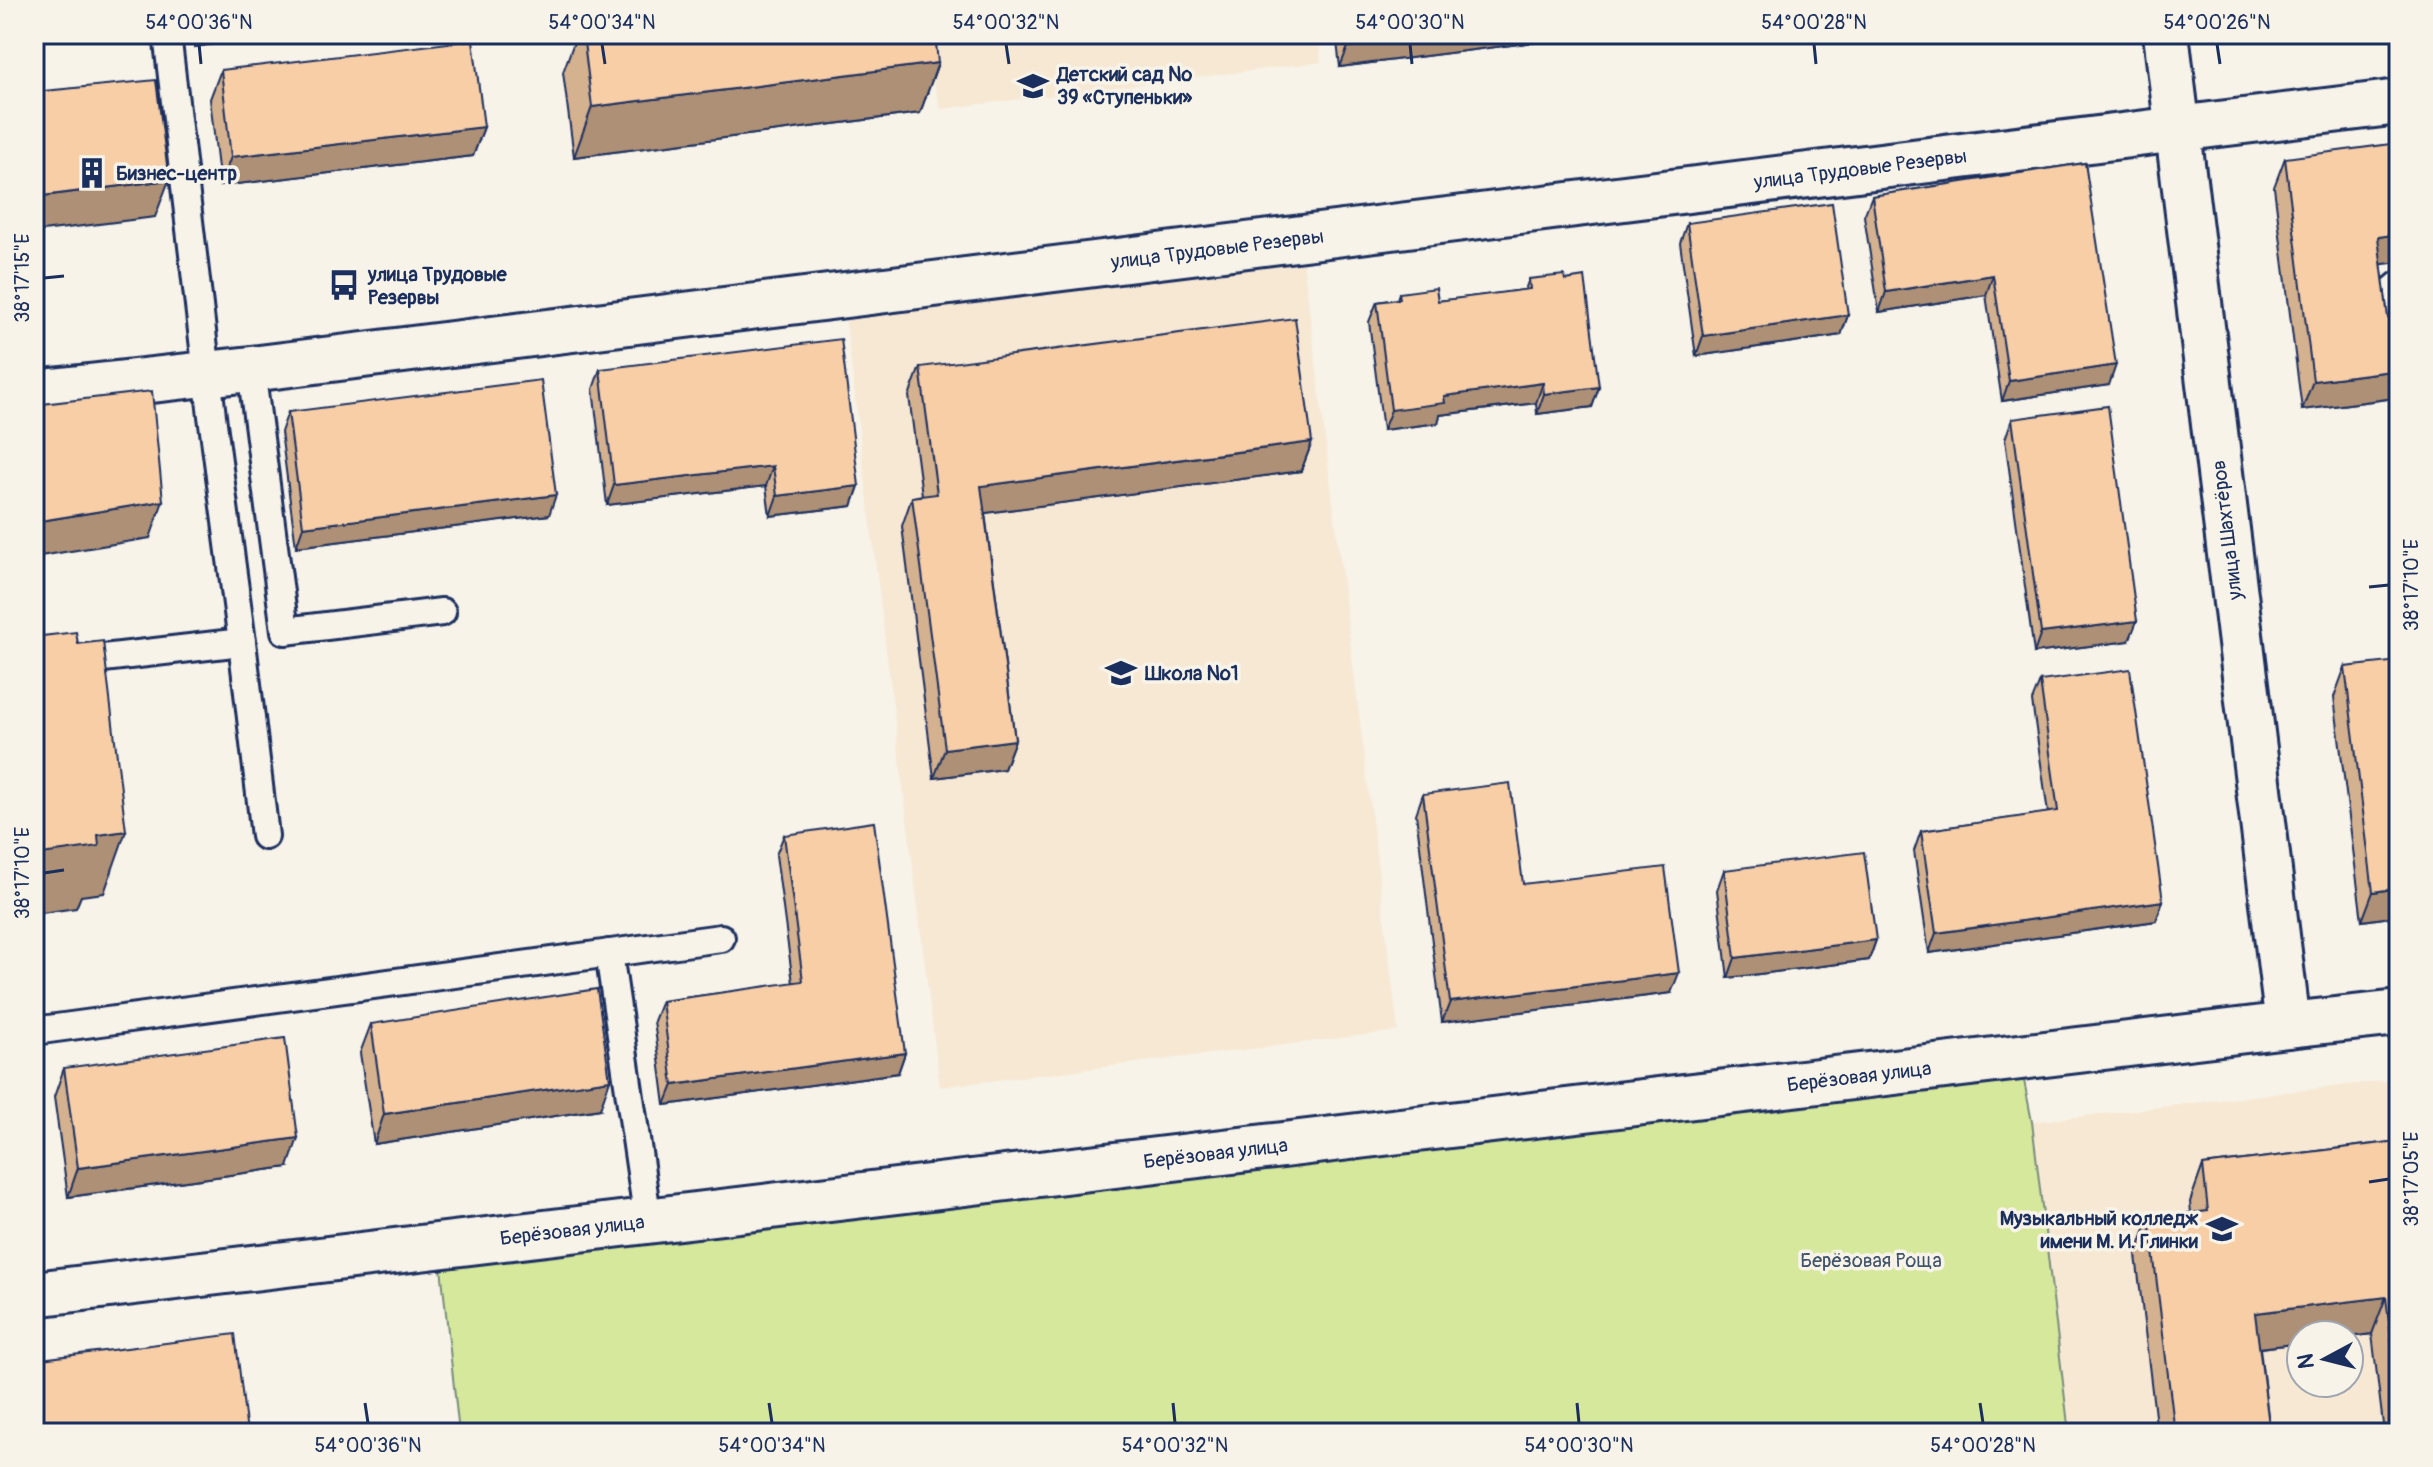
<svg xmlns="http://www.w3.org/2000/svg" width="2433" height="1467" viewBox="0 0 2433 1467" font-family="Pangolin,sans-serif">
	<rect width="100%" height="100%" fill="#f7f3e8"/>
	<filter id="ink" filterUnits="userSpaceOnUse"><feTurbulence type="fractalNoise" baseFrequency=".0125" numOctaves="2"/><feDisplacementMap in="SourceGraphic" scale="16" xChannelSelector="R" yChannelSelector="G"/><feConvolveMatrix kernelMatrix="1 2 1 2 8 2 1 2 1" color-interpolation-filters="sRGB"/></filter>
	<g filter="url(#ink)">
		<g fill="#f7e8d4" fill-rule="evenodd">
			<polygon points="920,34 1318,34 1321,62 941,109"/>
			<polygon points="1303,259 1398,1031 940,1087 845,315"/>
			<path d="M2399,1079V1433H2069L2032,1122ZM2301,1335H2349V1383H2301Z"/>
		</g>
		<polygon fill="#d6e89c" stroke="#788c7d" stroke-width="2" points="2021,1065 2032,1122 2069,1433 459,1433 441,1267"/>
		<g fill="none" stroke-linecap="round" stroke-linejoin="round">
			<defs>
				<g id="lane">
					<polyline points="2388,335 2385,311 2387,295 2399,285"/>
					<polyline points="251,369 285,631 442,612"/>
					<polyline points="242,642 265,836"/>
					<polyline points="34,666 242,642 212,416 167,34"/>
					<polyline points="609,953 648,1221"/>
					<polyline points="34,1031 721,938"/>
				</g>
				<g id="street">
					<polyline points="2178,129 2399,102"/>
					<polyline points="2288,1025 2399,1013"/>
				</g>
				<g id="secondary">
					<path id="s1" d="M34,393L251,369L2178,129"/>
					<path id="s2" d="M34,1294L2288,1025L2166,34"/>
				</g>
			</defs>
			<use href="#lane" stroke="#1b2f5e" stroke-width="32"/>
			<use href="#street" stroke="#1b2f5e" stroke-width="50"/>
			<use href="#secondary" stroke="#1b2f5e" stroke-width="50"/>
			<use href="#lane" stroke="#f7f3e8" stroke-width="26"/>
			<use href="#street" stroke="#f7f3e8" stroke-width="44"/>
			<use href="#secondary" stroke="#f7f3e8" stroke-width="44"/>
		</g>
		<g fill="#d4b18f" stroke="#1b2f5e" stroke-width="2">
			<polygon points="193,34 265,34 264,35 195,47"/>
			<polygon points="577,34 583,34 938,63 920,113 574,157 563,72"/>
			<polygon points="1336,34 1554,34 1551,40 1340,67"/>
			<polygon points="221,70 484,127 473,156 220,186 210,99"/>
			<polygon points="2285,158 2381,264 2388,318 2399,317 2399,389 2395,398 2302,410 2274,187"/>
			<polygon points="2085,163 2109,385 2002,401 1986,295 1879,312 1864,216 1872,196"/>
			<polygon points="1687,223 1848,315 1841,335 1696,356 1680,243"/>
			<polygon points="1529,279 1565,280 1599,387 1592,407 1537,414 1536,403 1440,415 1438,423 1383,430 1369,322 1377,302 1397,299 1399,293 1438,301 1525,290"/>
			<polygon points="920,367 1312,442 1301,471 985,513 1015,740 1004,769 934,778 902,526 912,497 922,495 909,396"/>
			<polygon points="600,369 859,486 852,506 770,516 766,486 607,505 593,389"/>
			<polygon points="288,412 549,515 296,547 281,432"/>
			<polygon points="2012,419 2129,641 2034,653 2005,439"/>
			<polygon points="2345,667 2399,916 2362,921 2334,697"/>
			<polygon points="2040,681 2163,901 2156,921 1929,953 1914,851 1921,831 2048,813 2032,701"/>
			<polygon points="1423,794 1523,884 1671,993 1442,1022 1416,814"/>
			<polygon points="784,835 905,1053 898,1073 665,1105 654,1021 662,1001 793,983 776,855"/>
			<polygon points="1724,870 1876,940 1869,960 1728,978 1717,890"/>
			<polygon points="371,1024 600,1109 374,1144 360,1053"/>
			<polygon points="64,1068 288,1167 68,1197 54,1097"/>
			<polygon points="2399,1141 2399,1433 2384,1433 2372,1334 2260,1348 2270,1433 2157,1433 2136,1255 2149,1218 2191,1213 2190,1202 2203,1165"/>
		</g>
		<g fill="#ad9074" stroke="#1b2f5e" stroke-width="2">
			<polygon points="199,34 265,34 264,35 195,47"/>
			<polygon points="1449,34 1554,34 1551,40 1340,67 1348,47"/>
			<polygon points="938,63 920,113 574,157 592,107"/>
			<polygon points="484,127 473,156 220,186 231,157"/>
			<polygon points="169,180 155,217 34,232 34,197"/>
			<polygon points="2399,234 2399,262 2368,266 2378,237"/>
			<polygon points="1993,275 1986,295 1879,312 1886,292"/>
			<polygon points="1848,315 1841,335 1696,356 1703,336"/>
			<polygon points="2116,365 2109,385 2002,401 2009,381"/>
			<polygon points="2399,370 2399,389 2395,398 2302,410 2313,381"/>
			<polygon points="1543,383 1536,403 1440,415 1438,423 1383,430 1391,410 1444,396"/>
			<polygon points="1599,387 1592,407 1537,414 1544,394"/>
			<polygon points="1312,442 1301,471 971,515 981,486"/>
			<polygon points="773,466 766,486 607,505 614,485"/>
			<polygon points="859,486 852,506 770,516 777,496"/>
			<polygon points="556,495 549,515 296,547 303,527"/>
			<polygon points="163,501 150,538 34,557 34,522"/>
			<polygon points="2137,621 2129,641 2034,653 2041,633"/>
			<polygon points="1015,740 1004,769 934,778 945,749"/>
			<polygon points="126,831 104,893 81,896 76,908 34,914 34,855 98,835"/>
			<polygon points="2399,888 2399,916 2362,921 2373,892"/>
			<polygon points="2163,901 2156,921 1929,953 1936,933"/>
			<polygon points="1876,940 1869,960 1728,978 1735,958"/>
			<polygon points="1679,973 1671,993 1442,1022 1450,1002"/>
			<polygon points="905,1053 898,1073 665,1105 673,1085"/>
			<polygon points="610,1080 600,1109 374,1144 384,1114"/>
			<polygon points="298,1138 288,1167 68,1197 78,1168"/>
			<polygon points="2386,1297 2372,1334 2349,1337 2349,1335 2301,1335 2301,1343 2242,1350 2255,1313"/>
		</g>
		<g fill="#f7cea6" stroke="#1b2f5e" stroke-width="2">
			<polygon points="583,34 935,34 938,63 592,107"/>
			<polygon points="1346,34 1449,34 1348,47"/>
			<polygon points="473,40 484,127 231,157 221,70"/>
			<polygon points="156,80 169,180 34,197 34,92"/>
			<polygon points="2399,143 2399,234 2378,237 2388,318 2399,317 2399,370 2313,381 2285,158"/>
			<polygon points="2085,163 2116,365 2009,381 1993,275 1886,292 1872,196"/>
			<polygon points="1832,203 1848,315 1703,336 1687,223"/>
			<polygon points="1564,275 1565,280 1585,277 1599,387 1544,394 1543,383 1444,396 1445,403 1391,410 1377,302 1400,299 1399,293 1436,288 1438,301 1530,289 1529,279"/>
			<polygon points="1295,318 1312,442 981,486 1015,740 945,749 912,497 937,494 920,367"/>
			<polygon points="841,339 859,486 777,496 773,466 614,485 600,369"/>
			<polygon points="541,380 556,495 303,527 288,412"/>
			<polygon points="152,391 163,501 34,522 34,405"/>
			<polygon points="2108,406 2137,621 2041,633 2012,419"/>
			<polygon points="76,632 78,644 103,641 126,831 98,835 99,846 34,855 34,637"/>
			<polygon points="2399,661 2399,888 2373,892 2345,667"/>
			<polygon points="2130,669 2163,901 1936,933 1921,831 2058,811 2040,681"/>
			<polygon points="1510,783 1523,884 1665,867 1679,973 1450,1002 1423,794"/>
			<polygon points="874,822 905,1053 673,1085 662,1001 803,981 784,835"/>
			<polygon points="1864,852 1876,940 1735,958 1724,870"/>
			<polygon points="597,989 610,1080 384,1114 371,1024"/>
			<polygon points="285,1038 298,1138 78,1168 64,1068"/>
			<polygon points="2399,1141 2399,1404 2386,1297 2255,1313 2270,1433 2175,1433 2149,1218 2208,1211 2203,1165"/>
			<polygon points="235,1334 247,1433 34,1433 34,1360"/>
		</g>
	</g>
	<path fill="none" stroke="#1b2f5e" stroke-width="3" d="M199,44L201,64M602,44L605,64M1006,44L1009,64M1410,44L1412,64M1814,44L1816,64M2217,44L2220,64M44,278L64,276M2369,587L2389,585M44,873L64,870M2369,1182L2389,1179M365,1403L368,1423M769,1403L772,1423M1173,1403L1175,1423M1577,1403L1579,1423M1980,1403L1983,1423"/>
	<defs>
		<symbol id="school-bare" viewBox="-9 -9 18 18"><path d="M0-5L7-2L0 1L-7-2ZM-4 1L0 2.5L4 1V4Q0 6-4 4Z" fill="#1b2f5e" stroke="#f7f3e8" stroke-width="2.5" paint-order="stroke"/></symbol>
		<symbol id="building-bare" viewBox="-9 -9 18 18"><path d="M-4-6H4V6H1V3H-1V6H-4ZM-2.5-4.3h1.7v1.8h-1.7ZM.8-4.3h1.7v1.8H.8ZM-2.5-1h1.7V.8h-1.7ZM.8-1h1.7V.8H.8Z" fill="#1b2f5e" stroke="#f7f3e8" stroke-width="2.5" paint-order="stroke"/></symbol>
		<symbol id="bus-bare" viewBox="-9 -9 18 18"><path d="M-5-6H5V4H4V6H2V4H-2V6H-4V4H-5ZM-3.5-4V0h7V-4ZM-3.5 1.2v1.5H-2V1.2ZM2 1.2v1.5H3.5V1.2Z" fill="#1b2f5e" stroke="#f7f3e8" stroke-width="2.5" paint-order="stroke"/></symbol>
		<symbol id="university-bare" viewBox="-9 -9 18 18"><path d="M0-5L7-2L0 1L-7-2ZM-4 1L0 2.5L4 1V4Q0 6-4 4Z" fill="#1b2f5e" stroke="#f7f3e8" stroke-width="2.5" paint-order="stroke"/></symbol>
	</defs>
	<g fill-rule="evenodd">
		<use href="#school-bare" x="1011" y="64" width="44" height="44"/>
		<use href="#building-bare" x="70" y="151" width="44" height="44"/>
		<use href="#bus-bare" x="322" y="263" width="44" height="44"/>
		<use href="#school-bare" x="1099" y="651" width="44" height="44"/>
		<use href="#university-bare" x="2200" y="1207" width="44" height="44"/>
	</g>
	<g text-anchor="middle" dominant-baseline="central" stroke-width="7" stroke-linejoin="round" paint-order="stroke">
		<g font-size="20" font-weight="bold" fill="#1b2f5e" stroke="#f7f3e8" text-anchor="start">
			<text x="1057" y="74">Детский сад №<tspan x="1057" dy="23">39 «Ступеньки»</tspan></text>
			<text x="116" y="173">Бизнес-центр</text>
			<text x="368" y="274">улица Трудовые<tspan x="368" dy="23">Резервы</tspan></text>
			<text x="1145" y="673">Школа №1</text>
			<text x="2198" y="1218" text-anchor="end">Музыкальный колледж<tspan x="2198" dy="23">имени М. И. Глинки</tspan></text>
		</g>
		<g font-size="20" fill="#1b2f5e" stroke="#f7f3e8">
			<text stroke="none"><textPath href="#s1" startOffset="1840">улица Трудовые Резервы</textPath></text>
			<text stroke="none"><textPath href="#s1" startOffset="1192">улица Трудовые Резервы</textPath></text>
			<text transform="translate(2227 530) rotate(-97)">улица Шахтёров</text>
			<text stroke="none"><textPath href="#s2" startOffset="1838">Берёзовая улица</textPath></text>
			<text stroke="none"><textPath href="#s2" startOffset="1190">Берёзовая улица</textPath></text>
			<text stroke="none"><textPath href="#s2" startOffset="542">Берёзовая улица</textPath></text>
		</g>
		<g font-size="20" fill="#40546a" stroke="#f7f3e8">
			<text x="1871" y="1260">Берёзовая Роща</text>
		</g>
	</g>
	<rect width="2433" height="1467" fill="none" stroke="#f7f3e8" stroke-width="88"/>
	<g transform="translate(2325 1359) rotate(263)"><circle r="38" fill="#f7f3e8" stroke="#9fa5b1" stroke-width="2"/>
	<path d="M0-6L14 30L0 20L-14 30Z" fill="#1b2f5e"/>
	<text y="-12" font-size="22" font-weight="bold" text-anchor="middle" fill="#1b2f5e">N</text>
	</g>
	<rect x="44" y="44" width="2345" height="1379" fill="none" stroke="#1b2f5e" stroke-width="3"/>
	<g font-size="20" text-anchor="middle" fill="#1b2f5e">
		<text x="199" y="29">54°00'36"N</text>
		<text x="602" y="29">54°00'34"N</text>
		<text x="1006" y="29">54°00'32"N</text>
		<text x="1410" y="29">54°00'30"N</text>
		<text x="1814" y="29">54°00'28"N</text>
		<text x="2217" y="29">54°00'26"N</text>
		<text transform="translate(22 278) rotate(-90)" y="7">38°17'15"E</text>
		<text transform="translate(2411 585) rotate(-90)" y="7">38°17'10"E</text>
		<text transform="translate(22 873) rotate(-90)" y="7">38°17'10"E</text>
		<text transform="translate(2411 1179) rotate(-90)" y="7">38°17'05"E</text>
		<text x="368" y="1452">54°00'36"N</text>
		<text x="772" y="1452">54°00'34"N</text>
		<text x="1175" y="1452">54°00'32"N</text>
		<text x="1579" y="1452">54°00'30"N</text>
		<text x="1983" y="1452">54°00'28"N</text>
	</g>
</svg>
